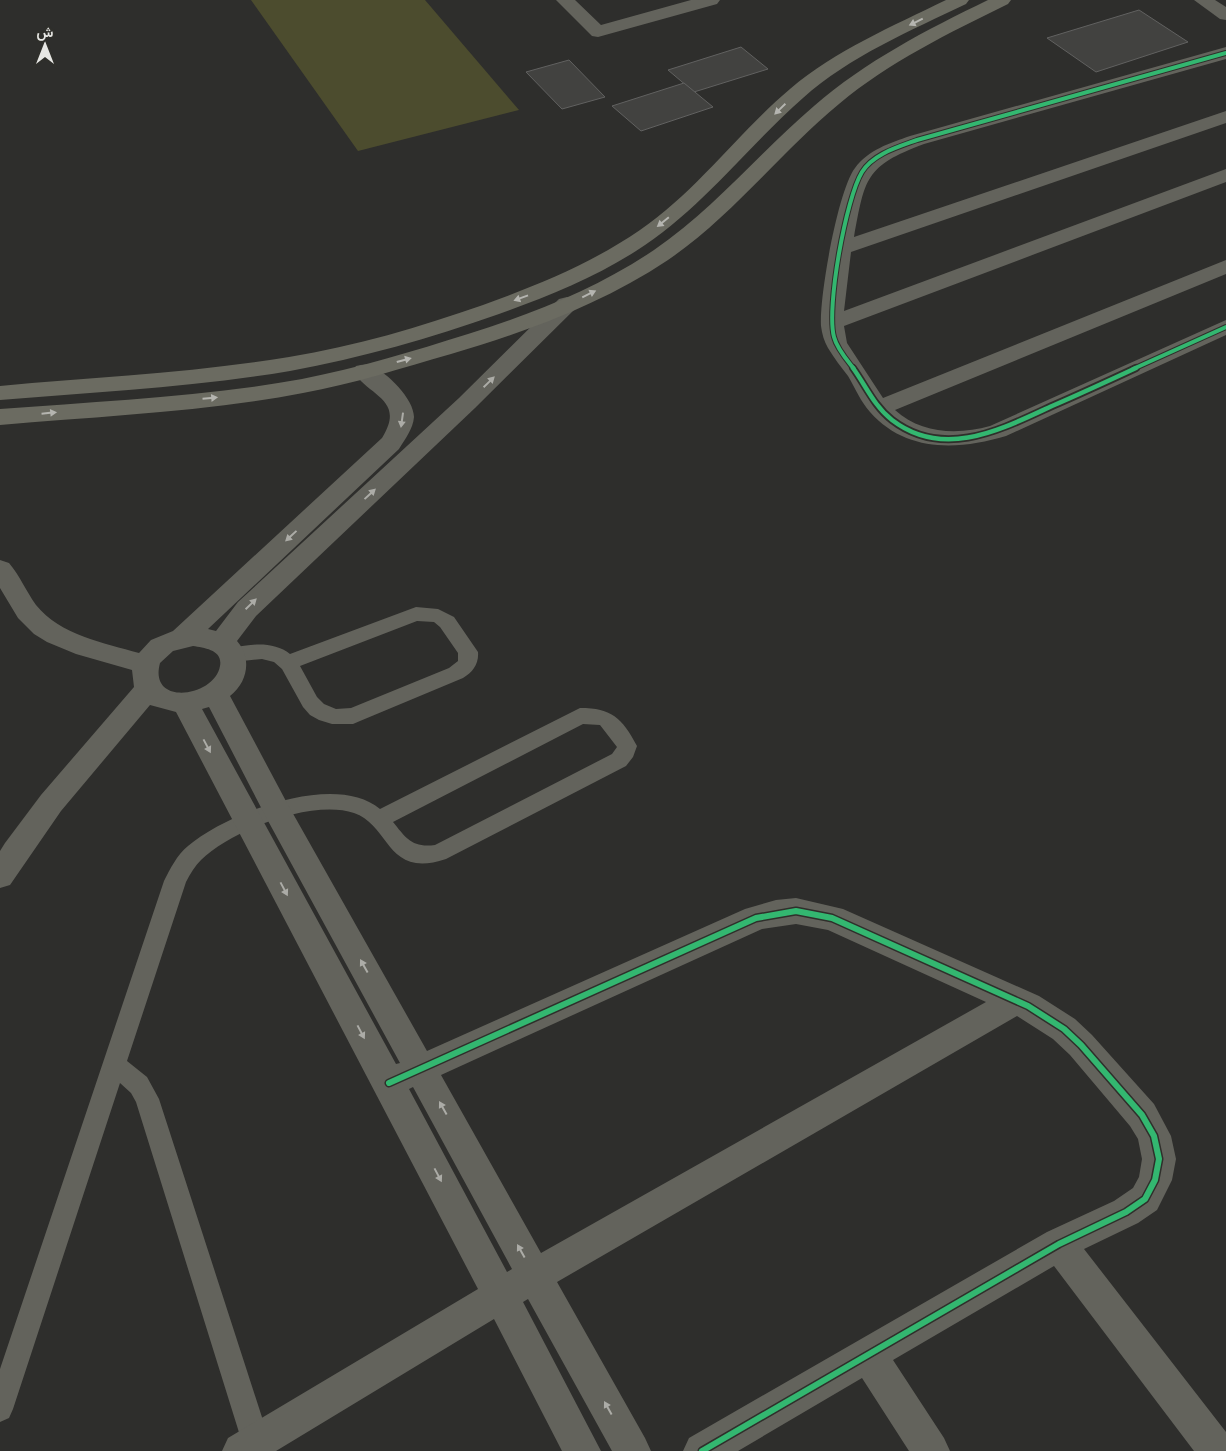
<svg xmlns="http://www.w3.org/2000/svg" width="1226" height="1451" viewBox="0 0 1226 1451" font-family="'Noto Sans',Vazirmatn,sans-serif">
	<rect width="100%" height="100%" fill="#2e2e2c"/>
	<polygon fill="#4c4c2e" points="251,0 425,0 519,110 358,151"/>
	<g fill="#424240" stroke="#616160">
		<polygon points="1139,10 1188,42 1096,72 1047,38"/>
		<polygon points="741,47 768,69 694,92 668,70"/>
		<polygon points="569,60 605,97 562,109 526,72"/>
		<polygon points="684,83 713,107 641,131 612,106"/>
	</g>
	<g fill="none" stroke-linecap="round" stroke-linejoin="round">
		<g fill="#63635c" fill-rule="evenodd">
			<path d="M416,607L438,609L454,617L478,652C479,664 473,672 463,678L360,721L353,724H332L319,720L310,715L303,707L282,669L274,662L262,659L233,662L226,660L223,655L226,650C246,644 273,640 290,654ZM417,621L434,622L440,627L458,653V661L449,668L351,708L336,709L324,704L317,697L300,666Z"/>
			<path d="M580,708C612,708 622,718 637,746L633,757L626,766L446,859C386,879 391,826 354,813C312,799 232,830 201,860C195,866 190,874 186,882L127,1061L147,1077L159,1099L270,1442L266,1451H246L242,1442L136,1102L131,1093L120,1083L13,1409L9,1418L0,1422V1369L164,881C170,869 177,855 188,846C227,813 335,771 380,809ZM583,724L600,725L617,747L612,754L435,845C412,848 406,838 393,822Z"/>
		</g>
		<g fill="#63635c" fill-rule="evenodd">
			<polygon points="556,0 575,0 601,25 691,0 720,0 717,4 598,37 592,36"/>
			<polygon points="1194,0 1215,0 1226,7 1226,20 1220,19"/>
			<path d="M1226,47V59L924,144C865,166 865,178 854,237L1226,111V123L851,252L844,311L1226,169V182L844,326L847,343L883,398L1226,260V274L895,410C921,434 958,435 990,426L1226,320V335L1006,436C959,450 906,453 870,412C861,402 855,388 848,376C841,367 834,358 828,348C824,341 822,334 821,326C819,297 838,190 855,168C868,150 890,143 910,136Z"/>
			<path d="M567,297L575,299L578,304L575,309L475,408L256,616L237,641C252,658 248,682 230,696L287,803L427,1051L745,909L776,900L796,898L843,909L1039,996L1075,1019L1092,1035L1154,1104L1171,1136L1176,1159L1172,1180L1157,1210L1138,1223L1084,1249L1226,1432V1451H1194L1054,1266L893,1360L944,1438L950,1451H909L862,1378L738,1451H683L689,1438L1047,1232L1114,1201L1133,1188L1139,1177L1142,1159L1138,1139L1130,1126L1070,1055L1053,1039L1017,1016L557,1282L645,1438L651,1451H612L528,1299L523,1302L601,1451H562L494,1319L276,1451H222L228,1438L478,1289L176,712L150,705L61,811L10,885L0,888V851L5,843L41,795L134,687L132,670L76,654L47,642L34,634L18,618L0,588V560L9,563C20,576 26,591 36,605C60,635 104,643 139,653L151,640L173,631L382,438C406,399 369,397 353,371L356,366C361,365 366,363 371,366C387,372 414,399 414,417C413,429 405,439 399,449L208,629L216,631L238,602L459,398L559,299ZM193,646C205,648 223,650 220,666C215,697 148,707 160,663L173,651ZM209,707L267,819L400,1063L396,1064L202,709ZM796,924L828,930L986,1002L541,1253L441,1075L762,929ZM413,1087L512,1269L507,1272L409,1089Z"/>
		</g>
		<g fill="#6b6b61" fill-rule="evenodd">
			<path d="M946,0H969L966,4C910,31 850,56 803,98C746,148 701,210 636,251C594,278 546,297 499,314C431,338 361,358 290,371C195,387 97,392 0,400V386C96,377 194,373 289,357C356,346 420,327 483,305C538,285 592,263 640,230C697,191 738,133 790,89C836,50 893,26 946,0Z"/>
			<path d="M988,0H1011L1008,4C949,33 889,62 839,104C780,153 731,217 668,260C602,304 526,332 451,354C402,368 353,384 303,393C204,412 101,416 0,425V409C101,401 203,397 302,379C358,368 414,351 468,334C532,314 598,288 654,250C713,210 760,152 814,106C866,61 926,30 988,0Z"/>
		</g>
		<defs>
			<g id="cycleway-far2">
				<path d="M854,369C847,360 837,349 834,337C826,308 846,198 862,172C873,154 898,147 917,140L1226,53"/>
				<polyline points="1133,369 1226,327"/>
			</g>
			<path id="cycleway-far1" d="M853,368C866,386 874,406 892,420C944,460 1002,429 1052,406C1080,394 1108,381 1136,368"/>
			<polyline id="cycleway" points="389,1083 756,918 796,911 832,918 1028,1006 1064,1029 1081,1045 1142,1115 1154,1136 1159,1159 1155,1180 1145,1199 1126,1212 1059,1244 702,1451"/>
		</defs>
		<use href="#cycleway-far2" stroke="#2f2f2b" stroke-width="6"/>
		<use href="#cycleway-far1" stroke="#2f2f2b" stroke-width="8"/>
		<use href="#cycleway" stroke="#2f2f2b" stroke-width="9"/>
		<use href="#cycleway-far2" stroke="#33b770" stroke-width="4"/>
		<use href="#cycleway-far1" stroke="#33b770" stroke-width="4.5"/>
		<use href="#cycleway" stroke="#33b770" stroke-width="6"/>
	</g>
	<defs><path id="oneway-solid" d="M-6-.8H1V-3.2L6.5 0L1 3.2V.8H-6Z" transform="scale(1.25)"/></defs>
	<g fill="#b5b5b0">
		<use href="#oneway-solid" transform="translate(916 22) rotate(154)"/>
		<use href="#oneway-solid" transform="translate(780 109) rotate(136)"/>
		<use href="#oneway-solid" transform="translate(663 222) rotate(141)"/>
		<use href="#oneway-solid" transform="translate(589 294) rotate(-26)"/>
		<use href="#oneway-solid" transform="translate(521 298) rotate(160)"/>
		<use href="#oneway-solid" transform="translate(404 360) rotate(-15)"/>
		<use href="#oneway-solid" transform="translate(210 398) rotate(-5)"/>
		<use href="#oneway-solid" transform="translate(49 413) rotate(-6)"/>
	</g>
	<g fill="#acaca7">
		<use href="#oneway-solid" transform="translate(489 382) rotate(-44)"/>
		<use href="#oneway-solid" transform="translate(402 420) rotate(98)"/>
		<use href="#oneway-solid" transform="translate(370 494) rotate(-43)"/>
		<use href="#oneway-solid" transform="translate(291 536) rotate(137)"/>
		<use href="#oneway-solid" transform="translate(251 604) rotate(-44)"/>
		<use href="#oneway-solid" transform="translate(207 746) rotate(62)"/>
		<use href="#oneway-solid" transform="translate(284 889) rotate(62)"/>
		<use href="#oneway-solid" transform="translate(364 966) rotate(-119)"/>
		<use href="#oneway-solid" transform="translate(361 1032) rotate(62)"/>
		<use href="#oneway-solid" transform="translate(443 1108) rotate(-119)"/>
		<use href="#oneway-solid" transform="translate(438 1175) rotate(62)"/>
		<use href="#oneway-solid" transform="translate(521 1251) rotate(-119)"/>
		<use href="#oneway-solid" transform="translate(608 1408) rotate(-119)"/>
	</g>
	<g transform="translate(45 45)" stroke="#2f2f2b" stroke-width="4" paint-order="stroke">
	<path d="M0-4L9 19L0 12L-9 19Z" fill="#e7e7e4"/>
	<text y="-8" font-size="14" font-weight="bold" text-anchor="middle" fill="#e7e7e4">ش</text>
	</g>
</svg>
